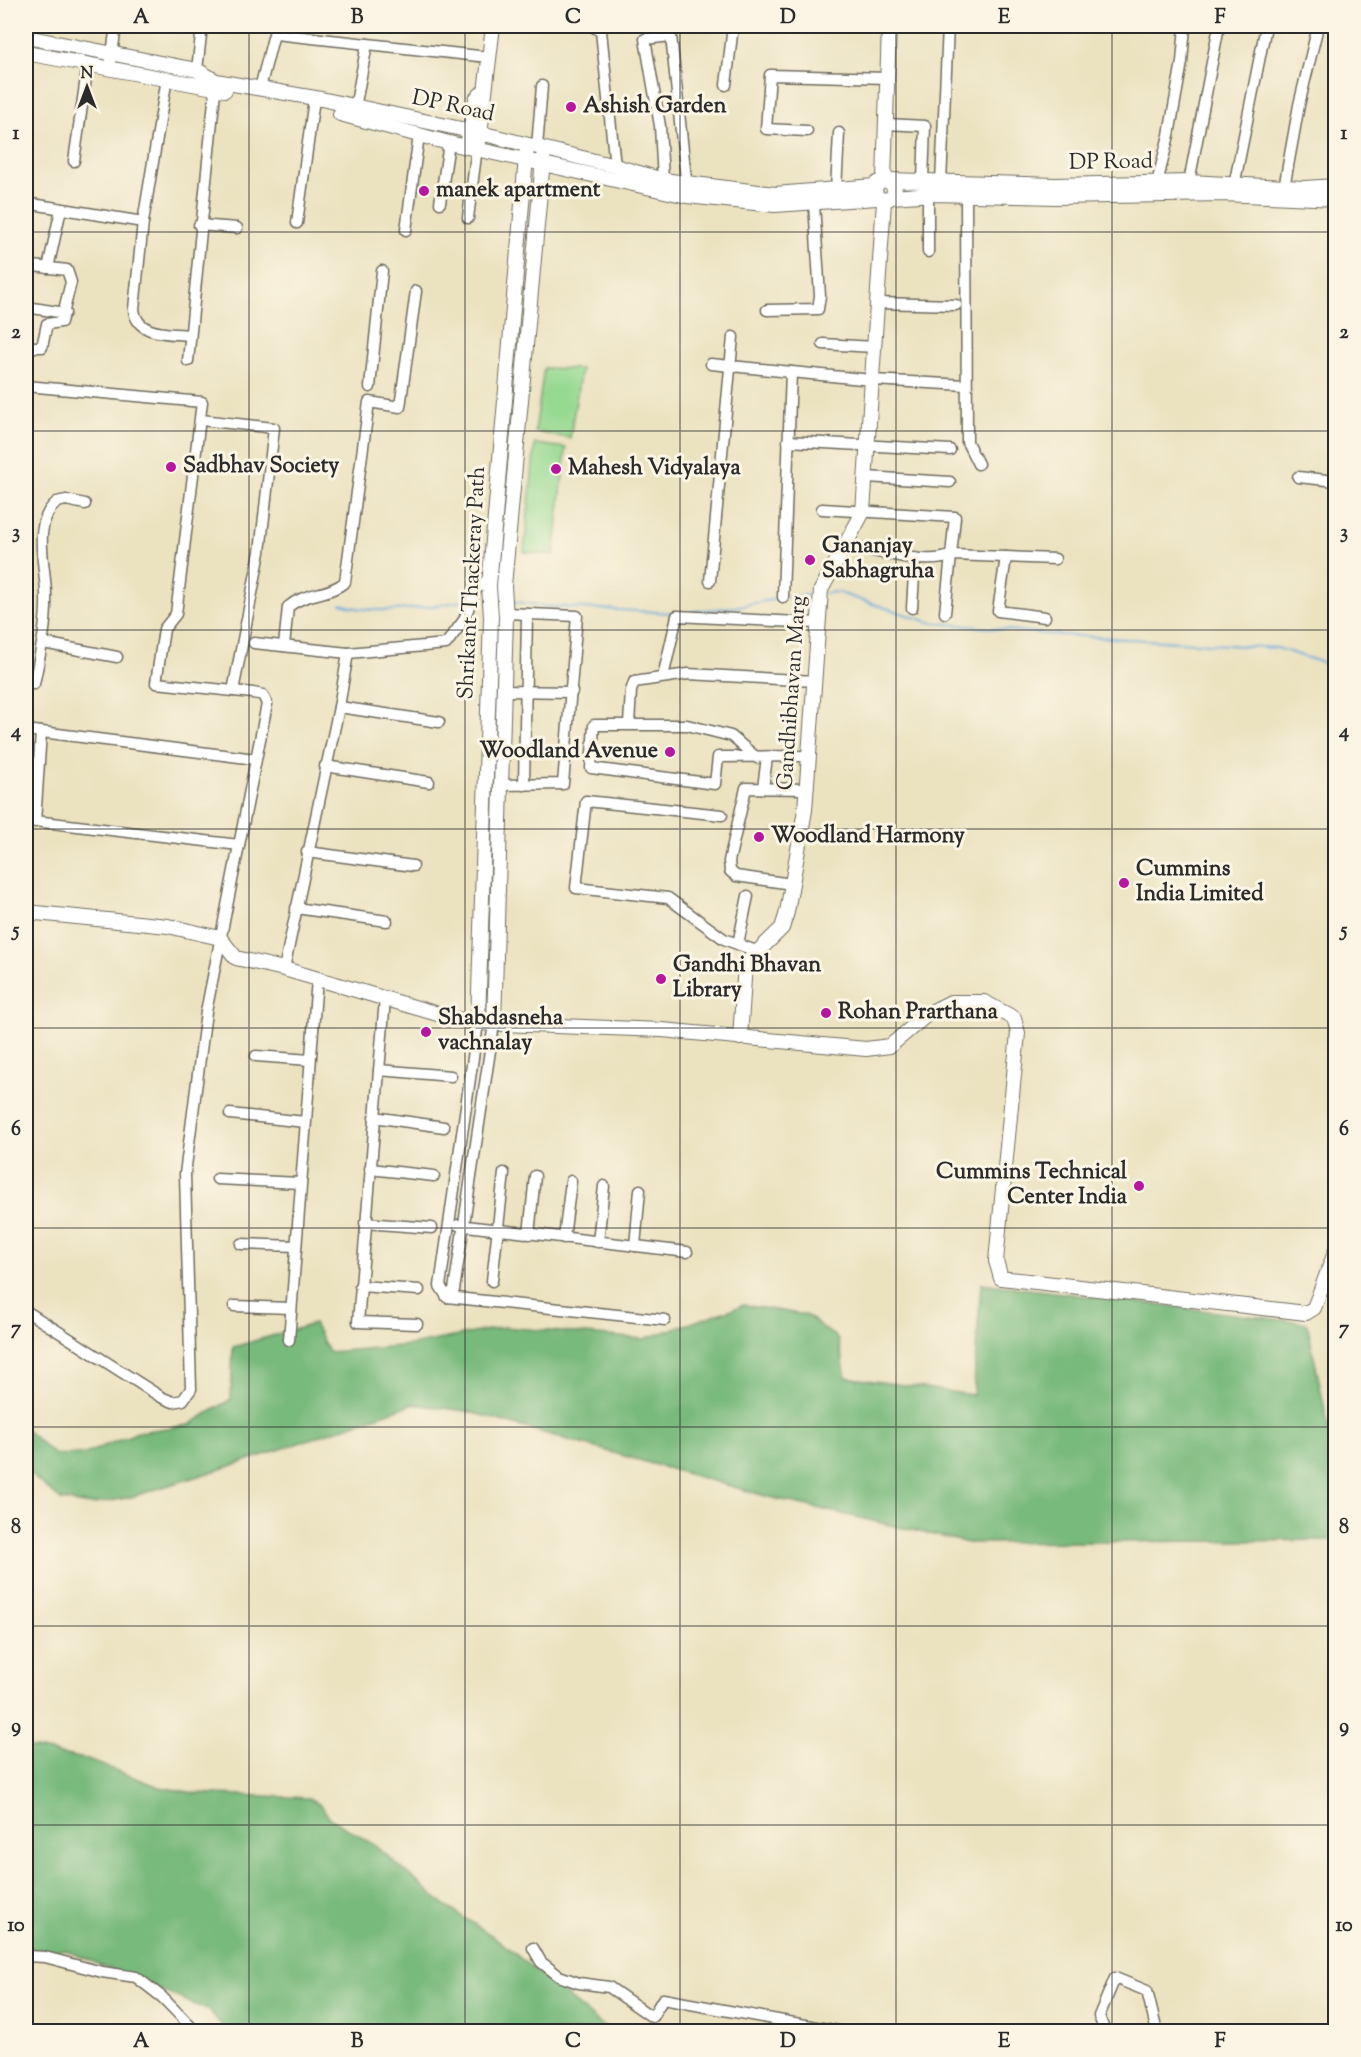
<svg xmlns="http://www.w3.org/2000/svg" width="1361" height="2057" viewBox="0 0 1361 2057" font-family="'Sorts Mill Goudy',serif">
	<rect width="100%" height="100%" fill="#fcf5e5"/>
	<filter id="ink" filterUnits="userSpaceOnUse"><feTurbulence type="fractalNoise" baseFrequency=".0167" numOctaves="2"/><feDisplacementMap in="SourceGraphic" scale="12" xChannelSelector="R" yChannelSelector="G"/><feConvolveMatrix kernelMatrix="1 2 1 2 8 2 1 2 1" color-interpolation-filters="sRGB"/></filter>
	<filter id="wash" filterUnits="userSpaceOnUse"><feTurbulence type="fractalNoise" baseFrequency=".008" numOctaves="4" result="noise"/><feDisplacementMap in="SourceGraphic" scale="24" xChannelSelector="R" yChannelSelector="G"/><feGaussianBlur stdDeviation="1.35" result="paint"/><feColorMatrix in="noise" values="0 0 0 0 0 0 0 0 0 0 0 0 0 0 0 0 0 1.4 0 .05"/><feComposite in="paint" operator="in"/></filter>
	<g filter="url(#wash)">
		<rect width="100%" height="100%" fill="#ebe2c0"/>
		<g fill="#96d991" stroke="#60825e" stroke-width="1.5">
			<polygon points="544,368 581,369 570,438 535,432"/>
			<polygon points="535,444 566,448 554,555 524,552"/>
		</g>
		<g fill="#78b97b" stroke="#527253" stroke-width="1.5">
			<polygon points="981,1283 1307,1323 1335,1459 1335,1540 968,1543 769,1497 466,1411 413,1404 237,1464 131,1497 90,1505 61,1500 26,1471 26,1430 55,1455 85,1454 138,1432 189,1425 231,1399 233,1347 314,1324 329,1352 411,1345 504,1327 644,1339 744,1305 806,1315 838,1339 846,1377 973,1395"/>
			<polygon points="26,1747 85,1759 160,1787 195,1793 309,1798 319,1804 331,1819 376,1846 444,1905 496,1938 603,2026 615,2031 226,2031 210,2011 65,1950 26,1950"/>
		</g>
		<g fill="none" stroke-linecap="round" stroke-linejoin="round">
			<g stroke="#67a7da" stroke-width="2">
				<polyline points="825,593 836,592 929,622 1047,634 1277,648 1336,667"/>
				<polyline points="786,597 817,594"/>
				<polyline points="510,601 545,606 674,613"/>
				<path d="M341,604C379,617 428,607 468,600"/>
				<polyline points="689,612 734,607 781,598"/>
			</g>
		</g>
	</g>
	<g filter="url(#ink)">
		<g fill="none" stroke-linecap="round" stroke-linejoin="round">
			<defs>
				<g id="street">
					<polyline points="592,26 601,31 615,166"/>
					<polyline points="670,26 687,189"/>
					<polyline points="275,34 488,57"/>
					<polyline points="110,68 116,26"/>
					<polyline points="197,70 202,26"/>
					<path d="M167,78L143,222L134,309C136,336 169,333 190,335"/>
					<polyline points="726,85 733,26"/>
					<polyline points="260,88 276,26"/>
					<polyline points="355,108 367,44"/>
					<polyline points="886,124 925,126 923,181"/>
					<polyline points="807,131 766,129 770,75 888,78"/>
					<polyline points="537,147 542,86"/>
					<polyline points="74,161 88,64"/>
					<polyline points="663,180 660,126 645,39 671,36"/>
					<polyline points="941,182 948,26"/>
					<polyline points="1189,182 1219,26"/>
					<polyline points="1157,183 1169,135 1182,62 1185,26"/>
					<polyline points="1234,186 1266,26"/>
					<polyline points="1284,188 1299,105 1318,26"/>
					<polyline points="836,190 839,133"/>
					<polyline points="928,195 928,252"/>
					<polyline points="966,195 967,442 978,464"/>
					<polyline points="26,203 143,222"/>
					<polyline points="440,203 449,143"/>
					<polyline points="468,218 477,147"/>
					<polyline points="297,223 314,99"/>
					<polyline points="199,225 237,228"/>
					<polyline points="406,230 419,135"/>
					<polyline points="48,268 61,209"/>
					<polyline points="877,303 956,305"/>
					<polyline points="26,307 65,313"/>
					<polyline points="767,310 818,309 820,296 814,204"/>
					<polyline points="823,344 874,347"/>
					<polyline points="26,347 42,347 47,324 61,322 71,282 67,270 33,266"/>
					<polyline points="188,361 216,81"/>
					<polyline points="711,364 872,380 966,385"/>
					<polyline points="26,386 202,402 176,614 164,629 156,683 253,693 263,695 267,704 206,1012 185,1174 191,1389 183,1400 173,1402 161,1397 26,1311"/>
					<polyline points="370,387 382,271"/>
					<polyline points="201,420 274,428 260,552 233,691"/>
					<polyline points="788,441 950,450"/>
					<polyline points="866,477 950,482"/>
					<polyline points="1298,477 1336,481"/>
					<polyline points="822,509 955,517 945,613"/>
					<path d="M845,545C871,550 929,567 952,555L1055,559"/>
					<polyline points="1006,557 998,611 1045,617"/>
					<polyline points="710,581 733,337"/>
					<polyline points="783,597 791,372"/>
					<polyline points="912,608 915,558"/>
					<polyline points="43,643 117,657"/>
					<polyline points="254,643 348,653 446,644 464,620 475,590 490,577"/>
					<path d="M284,646L288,607C305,592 328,596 345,582L369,402L400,407L416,291"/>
					<polyline points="663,677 677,616 818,623"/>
					<path d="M26,683L34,684C40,655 47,625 46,595C46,566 31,523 57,502L66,500L85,504"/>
					<polyline points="504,691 572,692"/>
					<polyline points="339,707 439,722"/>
					<polyline points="629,724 631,691 634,682 688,674 815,681"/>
					<polyline points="26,730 255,759"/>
					<polyline points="757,758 731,736 687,725 594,725 591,768 715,784 718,757 808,756"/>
					<polyline points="325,766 429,782"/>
					<polyline points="501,785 563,784 577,616 506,613"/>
					<polyline points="524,785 527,614"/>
					<polyline points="763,788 767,757"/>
					<polyline points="722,815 586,801 576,888 668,898 724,939 756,951"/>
					<polyline points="26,820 239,845"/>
					<polyline points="35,822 41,732"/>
					<polyline points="307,852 413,866"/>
					<polyline points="792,884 736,876 730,871 729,861 746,788 806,789"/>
					<polyline points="296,908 387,921"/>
					<polyline points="738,944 748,896"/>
					<polyline points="284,969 339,707 348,653"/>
					<polyline points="385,999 358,1322 417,1324"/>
					<polyline points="256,1056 310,1060"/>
					<polyline points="379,1070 451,1076"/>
					<polyline points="230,1114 305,1122"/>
					<polyline points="374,1117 444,1127"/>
					<polyline points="370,1169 434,1176"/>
					<polyline points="217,1179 300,1183"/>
					<polyline points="365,1223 432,1228"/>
					<polyline points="458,1225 687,1252"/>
					<polyline points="529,1234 535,1176"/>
					<polyline points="564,1238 571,1181"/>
					<polyline points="598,1242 604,1186"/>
					<polyline points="241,1244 296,1246"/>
					<polyline points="635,1246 640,1190"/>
					<polyline points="492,1281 504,1173"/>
					<polyline points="360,1286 419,1290"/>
					<polyline points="447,1297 454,1290 494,1024"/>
					<polyline points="447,1297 440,1286 478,1023"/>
					<polyline points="447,1297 665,1320"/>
					<polyline points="234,1306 291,1308"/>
					<polyline points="289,1340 317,979"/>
					<polyline points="533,1948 541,1962 559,1976 579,1983 609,1987 652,2017 663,1999 844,2032"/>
					<polyline points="26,1956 45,1957 102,1972 136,1977 162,1997 196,2032"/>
					<polyline points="1105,2032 1099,2016 1115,1978 1147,1991 1157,2032"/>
				</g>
				<g id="secondary">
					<polyline points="26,37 197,70 216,81 321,99 480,133 615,166 663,180 775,194 875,186"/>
					<polyline points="26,53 225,90"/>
					<polyline points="340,114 449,143 687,196 775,205 877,198"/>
					<polyline points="468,140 476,99 483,92"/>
					<polyline points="479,142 493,26"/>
					<polyline points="884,180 889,26"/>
					<polyline points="888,180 1055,185 1189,182 1304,188 1336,186"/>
					<polyline points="892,197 895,190 891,183 884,180 877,183 874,194 884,201 892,197 933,194 1055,197 1222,194 1336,199"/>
					<polyline points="26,912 168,926 220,938 236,958 284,969 448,1017 478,1023 662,1030 866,1049 890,1046 929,1013 951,1002 984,1002 1014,1018 1018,1033 996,1261 1001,1278 1306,1313 1314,1308 1336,1250"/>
					<polyline points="478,1023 491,617 489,586 527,146"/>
					<polyline points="494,1024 506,617 504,586 544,149"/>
					<polyline points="740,1038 745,964 782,928 787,912 805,810 821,590 863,512 884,201"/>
				</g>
			</defs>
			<use href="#street" stroke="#6e6b5f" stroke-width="13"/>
			<use href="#secondary" stroke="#6e6b5f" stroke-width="16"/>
			<use href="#street" stroke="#fff" stroke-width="10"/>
			<use href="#secondary" stroke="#fff" stroke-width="14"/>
		</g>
	</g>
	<path fill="none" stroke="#2b2b2b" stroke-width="1.5" stroke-opacity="0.55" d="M249,26V2032M465,26V2032M680,26V2032M896,26V2032M1112,26V2032M26,232H1336M26,431H1336M26,630H1336M26,829H1336M26,1028H1336M26,1228H1336M26,1427H1336M26,1626H1336M26,1825H1336"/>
	<g fill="#b5179e" stroke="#fcf5e5" stroke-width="2">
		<circle cx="571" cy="107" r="6"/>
		<circle cx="424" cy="191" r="6"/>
		<circle cx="171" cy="467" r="6"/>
		<circle cx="556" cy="469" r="6"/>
		<circle cx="810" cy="560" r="6"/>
		<circle cx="670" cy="752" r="6"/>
		<circle cx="759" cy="837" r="6"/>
		<circle cx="1124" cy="883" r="6"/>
		<circle cx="661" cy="979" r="6"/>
		<circle cx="826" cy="1013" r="6"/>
		<circle cx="426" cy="1032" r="6"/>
		<circle cx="1139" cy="1186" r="6"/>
	</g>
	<g text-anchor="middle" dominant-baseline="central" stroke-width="6" stroke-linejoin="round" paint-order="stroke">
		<g font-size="22" fill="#2b2b2b" stroke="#fcf5e5">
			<text transform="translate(453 107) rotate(12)">DP Road</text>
			<text transform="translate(1111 163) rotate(-1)">DP Road</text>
			<text transform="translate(473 583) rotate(-87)">Shrikant Thackeray Path</text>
			<text transform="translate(793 693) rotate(-86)">Gandhibhavan Marg</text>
		</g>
		<g font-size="22" font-weight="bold" fill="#2b2b2b" stroke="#fcf5e5" text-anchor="start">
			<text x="583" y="107">Ashish Garden</text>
			<text x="436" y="191">manek apartment</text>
			<text x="183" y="467">Sadbhav Society</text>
			<text x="568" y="469">Mahesh Vidyalaya</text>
			<text x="822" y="547">Gananjay<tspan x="822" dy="25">Sabhagruha</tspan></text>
			<text x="658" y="752" text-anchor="end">Woodland Avenue</text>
			<text x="771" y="837">Woodland Harmony</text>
			<text x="1136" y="870">Cummins<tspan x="1136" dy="25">India Limited</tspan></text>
			<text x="673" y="966">Gandhi Bhavan<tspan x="673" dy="25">Library</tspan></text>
			<text x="838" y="1013">Rohan Prarthana</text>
			<text x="438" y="1019">Shabdasneha<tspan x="438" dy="25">vachnalay</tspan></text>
			<text x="1127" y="1173" text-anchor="end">Cummins Technical<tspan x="1127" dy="25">Center India</tspan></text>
		</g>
	</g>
	<rect width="1361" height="2057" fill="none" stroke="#fcf5e5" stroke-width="66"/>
	<g transform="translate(87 87)" stroke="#fcf5e5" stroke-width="4.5" paint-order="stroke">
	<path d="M0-4.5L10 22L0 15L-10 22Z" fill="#2b2b2b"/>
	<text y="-9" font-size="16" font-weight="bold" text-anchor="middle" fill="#2b2b2b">N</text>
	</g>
	<rect x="33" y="33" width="1295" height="1991" fill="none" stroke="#2b2b2b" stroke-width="2"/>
	<g font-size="20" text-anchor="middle" font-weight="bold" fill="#2b2b2b">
		<text x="141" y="23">A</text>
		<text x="357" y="23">B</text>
		<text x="573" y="23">C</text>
		<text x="788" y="23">D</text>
		<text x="1004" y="23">E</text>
		<text x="1220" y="23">F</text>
		<text x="16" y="139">1</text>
		<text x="1344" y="139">1</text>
		<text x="16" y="338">2</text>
		<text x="1344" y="338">2</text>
		<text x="16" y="538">3</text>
		<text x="1344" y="538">3</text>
		<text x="16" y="737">4</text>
		<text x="1344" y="737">4</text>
		<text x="16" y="936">5</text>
		<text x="1344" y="936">5</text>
		<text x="16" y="1135">6</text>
		<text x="1344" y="1135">6</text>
		<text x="16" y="1334">7</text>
		<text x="1344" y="1334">7</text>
		<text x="16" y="1533">8</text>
		<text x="1344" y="1533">8</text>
		<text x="16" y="1732">9</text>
		<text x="1344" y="1732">9</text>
		<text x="16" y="1931">10</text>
		<text x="1344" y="1931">10</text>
		<text x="141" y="2047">A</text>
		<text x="357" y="2047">B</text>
		<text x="573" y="2047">C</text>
		<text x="788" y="2047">D</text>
		<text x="1004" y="2047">E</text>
		<text x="1220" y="2047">F</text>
	</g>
</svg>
